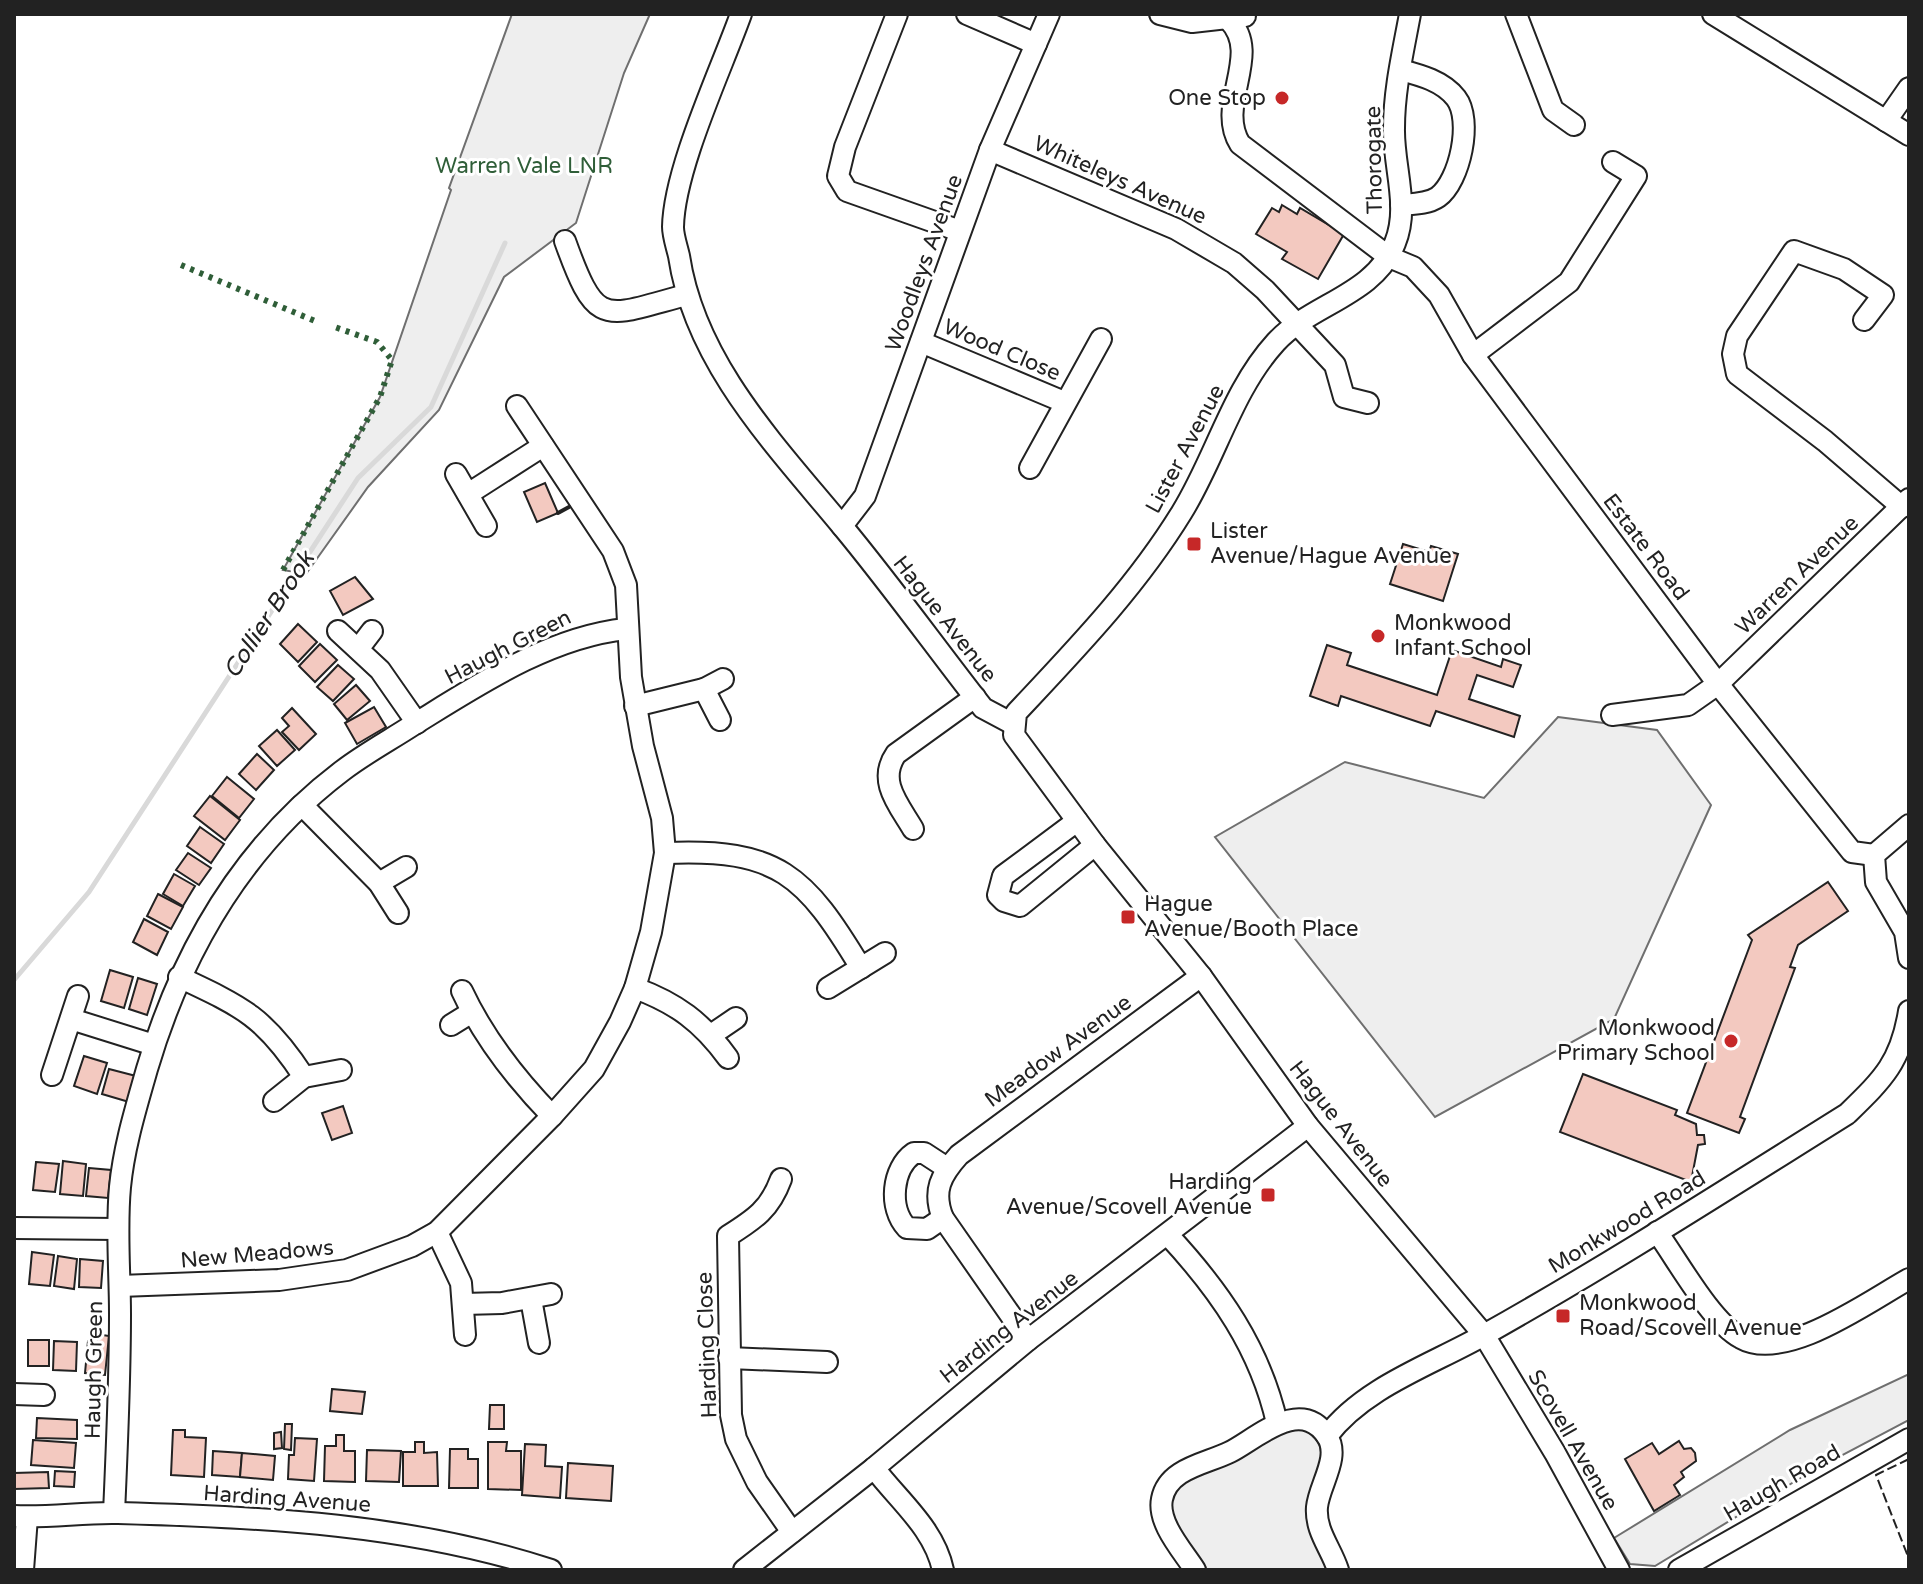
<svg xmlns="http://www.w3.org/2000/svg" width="1923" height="1584" viewBox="0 0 1923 1584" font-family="'Varela Round',sans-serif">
	<rect width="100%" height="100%" fill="#fff"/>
	<g fill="#eee" stroke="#6f6f6f" stroke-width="2">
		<polygon points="512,14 650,14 624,73 576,223 504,277 439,410 368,487 306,574 283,570 380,397 451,190 449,188"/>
		<polygon points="1558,717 1657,730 1711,805 1614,1019 1435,1117 1215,837 1345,762 1484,798"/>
		<polygon points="1909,1374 1909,1420 1812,1471 1655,1566 1630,1564 1614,1538 1790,1430"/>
		<polygon points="1277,1423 1327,1436 1321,1487 1338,1570 1195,1570 1168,1528 1167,1487"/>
	</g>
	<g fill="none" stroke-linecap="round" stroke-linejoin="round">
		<polyline stroke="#d9d9d9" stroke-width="5" points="14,980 89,892 358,478 431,407 505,243"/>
	</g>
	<g fill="#f3c9c0" stroke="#222" stroke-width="2">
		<polygon points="1282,205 1297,214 1300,208 1344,234 1318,279 1282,259 1287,252 1256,234 1272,208 1279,212"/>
		<polygon points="545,483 558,513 537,522 524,492"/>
		<polygon points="1403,544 1429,552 1431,546 1458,554 1443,601 1390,584"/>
		<polygon points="355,577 373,599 343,615 330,591"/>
		<polygon points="298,624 317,642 298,662 280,644"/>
		<polygon points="320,644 337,660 315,682 299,666"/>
		<polygon points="1327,645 1351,653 1347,665 1437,695 1452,650 1501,667 1503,659 1521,665 1513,687 1477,675 1469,699 1520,716 1514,737 1436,711 1430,726 1341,696 1338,706 1310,696"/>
		<polygon points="338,665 354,679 333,701 317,687"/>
		<polygon points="356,685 370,701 347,720 334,704"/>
		<polygon points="374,707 386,727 357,744 345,723"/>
		<polygon points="292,708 316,734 299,750 282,732 289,726 282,718"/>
		<polygon points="277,730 295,750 277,766 259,746"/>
		<polygon points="257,754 274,770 256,790 239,774"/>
		<polygon points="227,777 254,799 239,818 212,796"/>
		<polygon points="210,796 240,820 225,840 194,816"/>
		<polygon points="200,827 224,844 211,863 187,846"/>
		<polygon points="188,853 211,868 199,885 176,870"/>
		<polygon points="174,874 195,886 183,906 163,894"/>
		<polygon points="1828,882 1848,911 1798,945 1790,967 1795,968 1740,1117 1745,1119 1739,1133 1687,1113 1752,940 1748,935"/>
		<polygon points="158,894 183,907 171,929 147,916"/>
		<polygon points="144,919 168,932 157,955 133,942"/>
		<polygon points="110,970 133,977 124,1008 101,1001"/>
		<polygon points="138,978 157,984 147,1015 129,1009"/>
		<polygon points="84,1056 107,1063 97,1094 74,1086"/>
		<polygon points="109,1069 136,1076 129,1102 102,1094"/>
		<polygon points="1583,1074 1677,1110 1675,1115 1696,1124 1697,1135 1704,1135 1705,1144 1698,1145 1691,1182 1560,1132"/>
		<polygon points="343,1106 352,1133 332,1140 322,1113"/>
		<polygon points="63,1161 86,1164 83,1196 60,1194"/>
		<polygon points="36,1162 59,1164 55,1192 33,1190"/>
		<polygon points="89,1168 111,1170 108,1198 86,1196"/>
		<polygon points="32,1252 54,1255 50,1286 29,1284"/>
		<polygon points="58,1256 77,1259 74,1289 54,1286"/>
		<polygon points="80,1259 103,1261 101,1288 79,1287"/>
		<polygon points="97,1334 109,1336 105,1375 85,1373 88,1341 97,1342"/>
		<rect x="28" y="1340" width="21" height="26"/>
		<polygon points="54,1341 77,1342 76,1371 53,1370"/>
		<polygon points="332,1389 365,1392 362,1414 330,1411"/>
		<polygon points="490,1405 504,1405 504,1429 489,1429"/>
		<polygon points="37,1418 77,1420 77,1439 36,1438"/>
		<polygon points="285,1424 292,1424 291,1450 284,1449"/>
		<polygon points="173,1430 185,1430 185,1437 206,1438 204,1477 171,1475"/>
		<polygon points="281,1432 282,1448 274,1449 274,1433"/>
		<polygon points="336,1435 344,1435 344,1451 355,1451 355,1482 324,1481 325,1446 336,1446"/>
		<polygon points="295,1438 317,1439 314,1481 288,1479 289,1455 294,1455"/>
		<polygon points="33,1440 76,1443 74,1468 31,1465"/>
		<polygon points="1679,1441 1684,1449 1691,1448 1695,1453 1696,1461 1681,1472 1684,1477 1674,1485 1680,1495 1654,1511 1625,1459 1652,1443 1659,1454"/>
		<polygon points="415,1442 424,1442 424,1453 437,1452 438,1486 403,1486 403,1452 415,1452"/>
		<polygon points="488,1442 507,1442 506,1451 521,1451 521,1490 488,1489"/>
		<polygon points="525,1444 546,1445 545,1466 562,1467 560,1498 522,1495"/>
		<polygon points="450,1449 468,1449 468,1459 478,1459 478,1488 449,1488"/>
		<polygon points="367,1450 401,1451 399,1482 366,1481"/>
		<polygon points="213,1451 242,1453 240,1477 212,1475"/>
		<polygon points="242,1453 275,1456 273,1480 240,1477"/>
		<polygon points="568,1463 613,1466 611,1501 566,1498"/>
		<polygon points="55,1471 75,1472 74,1487 54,1486"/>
		<polygon points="48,1472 49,1488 14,1489 14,1473"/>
	</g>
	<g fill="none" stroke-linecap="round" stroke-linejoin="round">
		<defs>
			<g id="minor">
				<path d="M741,14C721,70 674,169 673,227C673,236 677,247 679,256C695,363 776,446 842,526C891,585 936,648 983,708L1013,724"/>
				<polyline points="897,14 845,147 838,176 847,191 960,231"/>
				<polyline points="967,14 1036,44"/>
				<polyline points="1160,14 1192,22 1245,16"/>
				<path d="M1410,14C1403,52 1394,90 1394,128C1393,166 1410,206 1395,243C1374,296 1312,303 1276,342C1232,390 1216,457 1182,512C1136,587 1076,649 1016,713L1014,735L1095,845L1201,976L1308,1126L1484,1335L1555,1453L1619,1570"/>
				<polyline points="1516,14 1553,110 1574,125"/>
				<polyline points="1713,14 1909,135"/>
				<path d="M1229,20C1263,55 1215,104 1240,144L1389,257L1413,267L1439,295L1473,355L1718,684L1852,852L1874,855"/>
				<path d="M1401,70C1420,75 1443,81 1456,98C1473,120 1460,181 1438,197C1428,204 1413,204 1401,205"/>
				<polyline points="1886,121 1909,88"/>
				<polyline points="990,150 1176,229 1234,263 1265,290 1335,365 1344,397 1368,403"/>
				<path d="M565,241C597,330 603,317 686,295"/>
				<polyline points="1864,320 1883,295 1844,269 1794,251 1737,336 1733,354 1737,374 1825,441 1902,507"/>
				<polyline points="921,342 1064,402"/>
				<polyline points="1473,355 1569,282 1636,176 1613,162"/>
				<polyline points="1030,468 1101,339"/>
				<polyline points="456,474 486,526"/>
				<polyline points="468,494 543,446"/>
				<polyline points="842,526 865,496 990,150 1049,14"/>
				<polyline points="338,631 380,670 417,723"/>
				<polyline points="359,648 372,631"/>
				<polyline points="704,689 720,720"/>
				<polyline points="635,706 704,689 723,679"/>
				<polyline points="1612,715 1688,705 1718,684 1909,499"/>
				<polyline points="302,805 379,883 398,913"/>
				<polyline points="1077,821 1003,876 998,895 1004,901 1020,906 1095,845"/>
				<polyline points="1909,825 1874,855 1876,882 1905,932 1909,958"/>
				<path d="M913,829C899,805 877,781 896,754L975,697"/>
				<path d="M665,853C778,848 805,875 861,968"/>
				<polyline points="379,883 406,867"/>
				<path d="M179,977C243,1007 265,1017 304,1077"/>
				<path d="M635,988C676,1003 702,1022 728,1058"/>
				<polyline points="828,988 885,953"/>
				<path d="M462,991C483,1036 517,1080 552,1116"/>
				<polyline points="71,1019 154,1045"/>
				<polyline points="451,1025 472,1012"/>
				<polyline points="711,1035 736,1018"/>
				<polyline points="52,1075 78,996"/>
				<polyline points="274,1101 304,1077 341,1070"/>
				<path d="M781,1179C770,1209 755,1219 728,1236L731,1415L736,1439L757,1482L792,1532"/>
				<path d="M943,1218L927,1229L907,1228C888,1208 892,1168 914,1153H924L947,1168"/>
				<polyline points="14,1228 118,1229"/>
				<polyline points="437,1232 461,1283 465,1335"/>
				<path d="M1657,1232C1678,1261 1711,1322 1741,1338C1785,1363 1869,1301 1909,1279"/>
				<path d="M1168,1235C1219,1290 1260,1348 1277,1423"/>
				<polyline points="120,1286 279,1280 347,1270 412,1246 437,1232 552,1116 594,1069 620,1022 635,988 651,932 665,853 662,818 643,746 631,677 626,585 613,551 517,406"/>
				<polyline points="531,1299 539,1343"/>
				<polyline points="463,1304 502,1303 551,1294"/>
				<path d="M1028,1340L943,1218C932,1191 941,1175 959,1155L1201,976"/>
				<polyline points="729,1358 827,1362"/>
				<polyline points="14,1394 44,1395"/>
				<path d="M1327,1436C1364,1387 1431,1365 1484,1335C1607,1266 1727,1189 1847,1114C1883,1079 1901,1062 1909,1011"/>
				<path d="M874,1468C899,1501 934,1528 943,1570"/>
				<path d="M114,1513C117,1447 120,1380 120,1314C120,1272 116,1229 120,1187C124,1146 136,1108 147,1069C182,951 243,846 342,771C364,754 390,740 413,725C478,685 549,637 626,629"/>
				<path d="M14,1516C49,1518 83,1512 118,1513C265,1517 411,1524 551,1570"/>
				<polyline points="23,1570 27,1517"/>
				<polyline points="744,1570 874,1468 1028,1340 1308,1126"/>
				<path d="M1195,1570C1183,1551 1157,1523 1162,1499C1168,1468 1206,1464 1230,1452C1256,1439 1300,1396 1327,1436C1341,1457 1319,1485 1317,1507C1315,1531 1331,1548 1338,1570"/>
				<polyline points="1679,1570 1909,1439"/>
			</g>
		</defs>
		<use href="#minor" stroke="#222" stroke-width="24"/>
		<use href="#minor" stroke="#fff" stroke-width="20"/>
		<g stroke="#2f5e38" stroke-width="6" stroke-dasharray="4 6" stroke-linecap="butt">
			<polyline points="181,265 315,321"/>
			<polyline points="283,570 380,397 392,360 377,342 332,326"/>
		</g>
		<polyline stroke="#222" stroke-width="2" stroke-dasharray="10 4" stroke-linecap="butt" points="1909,1459 1876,1475 1909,1559"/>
		<polyline stroke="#222" stroke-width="4" points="558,513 569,507"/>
	</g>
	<g fill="#c62828" stroke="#fff" stroke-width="3">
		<circle cx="1282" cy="98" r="8"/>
		<rect x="1186" y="536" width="16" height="16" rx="4"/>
		<circle cx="1378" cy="636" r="8"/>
		<rect x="1120" y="909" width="16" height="16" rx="4"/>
		<circle cx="1731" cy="1041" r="8"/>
		<rect x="1260" y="1187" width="16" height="16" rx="4"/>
		<rect x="1555" y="1308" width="16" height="16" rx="4"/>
	</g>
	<g text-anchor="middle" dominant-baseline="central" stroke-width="6" stroke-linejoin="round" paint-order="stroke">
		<g font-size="22" fill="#222" stroke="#fff" text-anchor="start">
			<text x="1266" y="98" text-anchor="end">One Stop</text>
			<text x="1210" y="531">Lister<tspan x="1210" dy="25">Avenue/Hague Avenue</tspan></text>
			<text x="1394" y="623">Monkwood<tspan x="1394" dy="25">Infant School</tspan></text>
			<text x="1144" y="904">Hague<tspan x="1144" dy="25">Avenue/Booth Place</tspan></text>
			<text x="1715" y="1028" text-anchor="end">Monkwood<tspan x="1715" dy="25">Primary School</tspan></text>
			<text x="1252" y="1182" text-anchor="end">Harding<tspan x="1252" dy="25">Avenue/Scovell Avenue</tspan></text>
			<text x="1579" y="1303">Monkwood<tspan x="1579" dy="25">Road/Scovell Avenue</tspan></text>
		</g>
		<g font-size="22" fill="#222" stroke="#fff">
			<text transform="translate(1374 160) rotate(-91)">Thorogate</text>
			<text transform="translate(1120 180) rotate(24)">Whiteleys Avenue</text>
			<text transform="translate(924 263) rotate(-70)">Woodleys Avenue</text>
			<text transform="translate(1002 350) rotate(23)">Wood Close</text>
			<text transform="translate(1185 449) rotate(-62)">Lister Avenue</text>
			<text transform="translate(1646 547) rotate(53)">Estate Road</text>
			<text transform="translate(1797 575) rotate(-44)">Warren Avenue</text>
			<text transform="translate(945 619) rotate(52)">Hague Avenue</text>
			<text transform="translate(508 647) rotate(-27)">Haugh Green</text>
			<text transform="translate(1058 1051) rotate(-36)">Meadow Avenue</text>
			<text transform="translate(1341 1124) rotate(52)">Hague Avenue</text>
			<text transform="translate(1627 1222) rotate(-31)">Monkwood Road</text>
			<text transform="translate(257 1254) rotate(-5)">New Meadows</text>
			<text transform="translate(1009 1327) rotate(-38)">Harding Avenue</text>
			<text transform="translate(707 1345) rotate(-92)">Harding Close</text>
			<text transform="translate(94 1370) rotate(-89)">Haugh Green</text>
			<text transform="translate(1573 1440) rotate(60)">Scovell Avenue</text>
			<text transform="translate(1782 1483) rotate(-30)">Haugh Road</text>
			<text transform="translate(287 1499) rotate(4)">Harding Avenue</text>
		</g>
		<g font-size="22" fill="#2f5e38" stroke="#fff">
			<text x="524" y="166">Warren Vale LNR</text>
		</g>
		<g font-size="24" font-style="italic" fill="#222" stroke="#fff">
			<text transform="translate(269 615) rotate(-57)">Collier Brook</text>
		</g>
	</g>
	<rect width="1923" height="1584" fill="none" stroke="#222222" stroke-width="32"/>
</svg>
